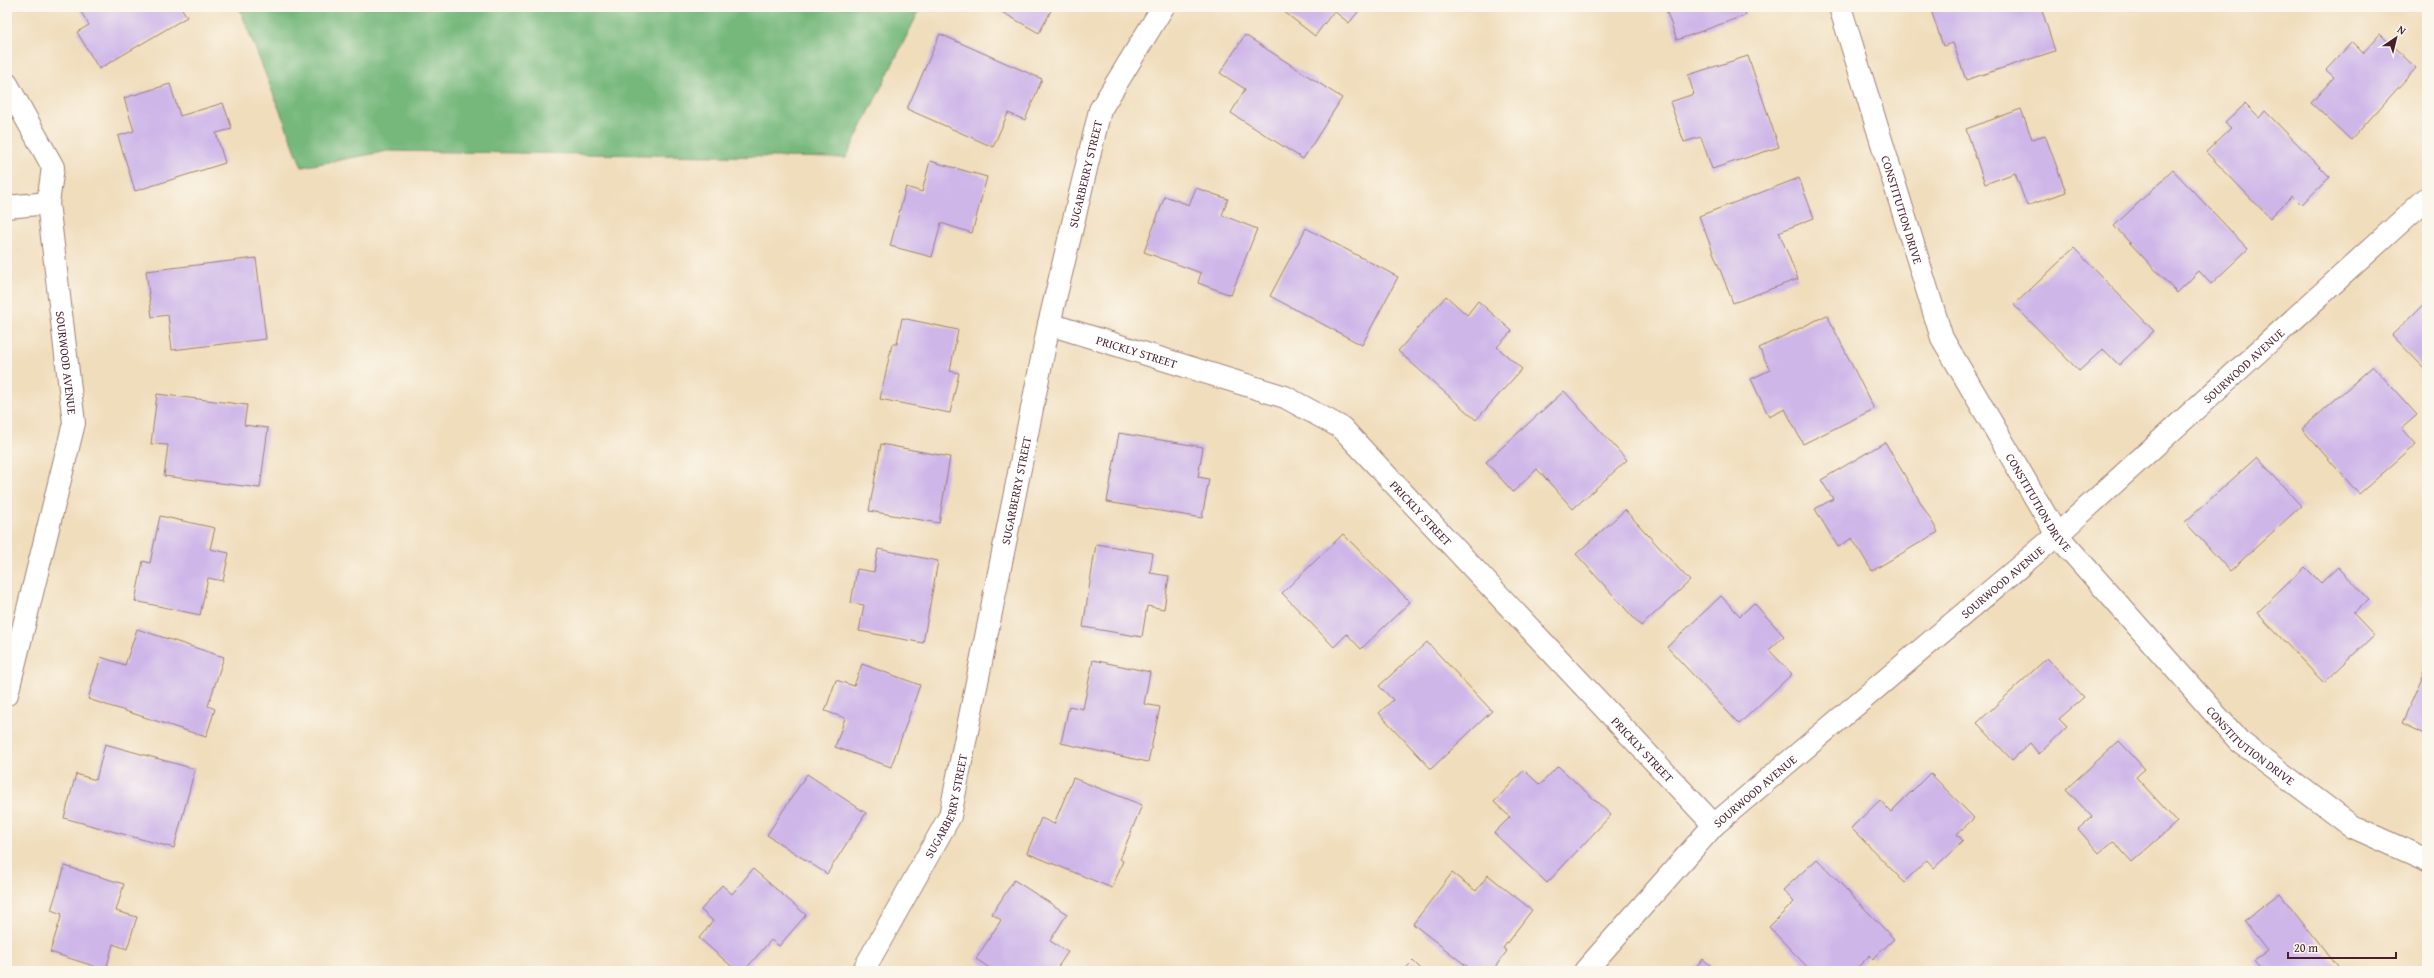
<svg xmlns="http://www.w3.org/2000/svg" width="2434" height="978" viewBox="0 0 2434 978" font-family="'Gentium Book Plus',serif">
	<rect width="100%" height="100%" fill="#fbf7ec"/>
	<filter id="ink" filterUnits="userSpaceOnUse"><feTurbulence type="fractalNoise" baseFrequency=".025" numOctaves="2"/><feDisplacementMap in="SourceGraphic" scale="8" xChannelSelector="R" yChannelSelector="G"/><feConvolveMatrix kernelMatrix="1 2 1 2 8 2 1 2 1" color-interpolation-filters="sRGB"/></filter>
	<filter id="wash" filterUnits="userSpaceOnUse"><feTurbulence type="fractalNoise" baseFrequency=".012" numOctaves="4" result="noise"/><feDisplacementMap in="SourceGraphic" scale="16" xChannelSelector="R" yChannelSelector="G"/><feGaussianBlur stdDeviation="0.9" result="paint"/><feColorMatrix in="noise" values="0 0 0 0 0 0 0 0 0 0 0 0 0 0 0 0 0 1.4 0 .05"/><feComposite in="paint" operator="in"/></filter>
	<g filter="url(#wash)">
		<rect width="100%" height="100%" fill="#f0ddbc"/>
		<polygon fill="#76b87b" stroke="#606c53" points="239,7 921,7 846,158 388,151 302,167"/>
		<g id="blocks">
			<g fill="#ceb6e9">
				<polygon points="78,7 181,7 187,17 99,69 77,32 89,25"/>
				<polygon points="993,7 1053,7 1039,33"/>
				<polygon points="1278,7 1362,7 1349,23 1334,11 1315,36"/>
				<polygon points="1665,7 1743,7 1746,15 1677,40"/>
				<polygon points="1930,7 2041,7 2055,51 1966,80 1953,43 1943,46"/>
				<polygon points="940,34 1042,79 1025,120 1008,113 993,147 907,109"/>
				<polygon points="2380,34 2416,68 2351,140 2311,103 2334,77 2326,70 2352,42 2363,53"/>
				<polygon points="1245,35 1342,98 1303,159 1231,113 1245,89 1220,73"/>
				<polygon points="1748,56 1779,147 1712,169 1701,137 1684,142 1670,102 1694,94 1688,75"/>
				<polygon points="170,84 180,116 223,103 232,129 216,133 225,163 135,191 118,136 134,131 124,98"/>
				<polygon points="2245,104 2259,118 2265,111 2330,177 2301,205 2292,196 2270,218 2206,152 2231,128 2225,123"/>
				<polygon points="2021,109 2032,139 2045,135 2066,192 2027,206 2015,173 1985,184 1966,129"/>
				<polygon points="930,161 987,177 972,233 941,223 932,257 890,246 906,187 922,192"/>
				<polygon points="2173,170 2248,249 2211,284 2199,271 2177,293 2114,226"/>
				<polygon points="1799,178 1814,218 1779,232 1798,279 1733,303 1699,216"/>
				<polygon points="1196,188 1228,199 1222,215 1257,229 1231,295 1198,283 1201,273 1144,252 1165,196 1189,205"/>
				<polygon points="1306,228 1398,277 1362,345 1270,296"/>
				<polygon points="2074,248 2154,331 2119,365 2103,349 2079,371 2014,305"/>
				<polygon points="256,258 266,339 172,350 168,315 152,317 146,271"/>
				<polygon points="1446,296 1467,315 1478,301 1512,331 1497,347 1522,369 1476,420 1398,351"/>
				<polygon points="2427,301 2427,371 2392,335"/>
				<polygon points="1827,315 1874,409 1803,444 1785,409 1769,417 1751,379 1770,370 1759,348"/>
				<polygon points="902,318 958,330 950,371 959,373 950,413 880,399 892,344 897,344"/>
				<polygon points="2373,366 2417,415 2402,428 2416,444 2359,494 2302,429"/>
				<polygon points="1564,391 1627,460 1573,509 1537,469 1513,492 1486,462"/>
				<polygon points="157,394 247,405 244,425 268,428 260,488 164,476 168,445 151,444"/>
				<polygon points="1119,433 1203,447 1198,477 1209,479 1202,518 1107,502"/>
				<polygon points="1885,442 1938,532 1872,571 1852,538 1838,547 1815,509 1833,499 1821,480"/>
				<polygon points="881,444 950,457 939,523 869,511"/>
				<polygon points="2257,457 2301,506 2230,571 2185,522"/>
				<polygon points="1625,510 1690,581 1641,626 1576,554"/>
				<polygon points="160,516 215,528 210,549 229,553 223,581 208,578 200,615 135,601 143,561 150,563"/>
				<polygon points="1343,534 1410,602 1361,649 1347,634 1334,647 1282,593"/>
				<polygon points="1096,544 1153,553 1150,573 1169,576 1164,609 1147,606 1142,637 1083,627"/>
				<polygon points="878,549 938,561 923,643 859,631 864,605 851,603 857,569 874,572"/>
				<polygon points="2305,567 2321,583 2338,567 2369,599 2353,613 2374,635 2324,683 2257,613"/>
				<polygon points="1721,596 1740,616 1754,603 1784,636 1769,650 1792,674 1739,724 1667,647"/>
				<polygon points="137,629 224,657 208,706 215,709 206,737 88,699 101,657 125,665"/>
				<polygon points="1427,642 1492,711 1431,769 1379,713 1393,700 1379,686"/>
				<polygon points="2047,658 2084,697 2059,719 2067,727 2039,754 2030,743 2012,760 1977,723"/>
				<polygon points="1093,660 1150,672 1144,704 1160,707 1148,762 1061,743 1069,706 1083,709"/>
				<polygon points="862,664 920,685 891,767 835,747 845,718 825,711 836,680 854,686"/>
				<polygon points="2427,667 2427,735 2402,723"/>
				<polygon points="2119,741 2145,769 2136,777 2177,822 2132,862 2113,841 2099,853 2078,829 2092,817 2066,789"/>
				<polygon points="105,744 195,769 174,848 64,818 76,774 96,780"/>
				<polygon points="1558,766 1611,815 1547,883 1494,833 1510,817 1494,802 1524,770 1540,785"/>
				<polygon points="1930,773 1974,818 1957,834 1963,841 1934,868 1927,860 1904,882 1851,828 1880,800 1891,812"/>
				<polygon points="807,774 866,813 827,874 767,835"/>
				<polygon points="1073,778 1142,805 1120,859 1123,861 1112,888 1027,853 1041,818 1054,824"/>
				<polygon points="1817,859 1894,939 1873,959 1870,955 1854,971 1811,971 1769,927 1794,902 1783,890"/>
				<polygon points="65,866 124,884 116,911 137,917 127,949 113,944 106,970 50,952 62,914 51,910"/>
				<polygon points="753,869 806,915 779,946 771,940 744,971 737,971 699,938 713,921 701,910 722,885 732,894"/>
				<polygon points="1452,873 1476,891 1488,875 1532,910 1503,948 1507,951 1492,971 1473,971 1413,924"/>
				<polygon points="1014,880 1067,914 1050,941 1068,952 1055,971 994,971 976,959 1001,920 992,914"/>
				<polygon points="2280,894 2340,971 2262,971 2254,960 2267,951 2244,921"/>
				<polygon points="1703,959 1717,971 1692,971"/>
				<polygon points="1413,961 1423,971 1403,971"/>
			</g>
		</g>
	</g>
	<g filter="url(#ink)">
		<use href="#blocks" fill-opacity="0" stroke="#9d7e74" stroke-width="1"/>
		<g fill="none" stroke-linecap="round" stroke-linejoin="round">
			<defs>
				<g id="street">
					<path id="s1" d="M7,84L53,167L48,203L74,423L7,694"/>
					<polyline points="7,207 48,203"/>
					<path id="s2" d="M1049,324L1285,397L1342,428L1714,825"/>
					<path id="s3" d="M863,971L950,816L1049,324L1100,110L1163,7"/>
					<path id="s4" d="M1585,971L1714,825L2057,535L2427,198"/>
				</g>
				<g id="secondary">
					<path id="s5" d="M1840,7L1942,338L2057,535L2239,741L2353,827L2427,860"/>
				</g>
			</defs>
			<use href="#street" stroke="#9d7e74" stroke-width="24"/>
			<use href="#secondary" stroke="#9d7e74" stroke-width="24"/>
			<use href="#street" stroke="#fff" stroke-width="22"/>
			<use href="#secondary" stroke="#fff" stroke-width="22"/>
		</g>
	</g>
	<g text-anchor="middle" dominant-baseline="central" stroke-width="3" stroke-linejoin="round" paint-order="stroke">
		<g font-size="12" fill="#4a1f2b" stroke="#fbf7ec">
			<text stroke="none"><textPath href="#s3" startOffset="834">SUGARBERRY STREET</textPath></text>
			<text stroke="none"><textPath href="#s5" startOffset="212">CONSTITUTION DRIVE</textPath></text>
			<text stroke="none"><textPath href="#s2" startOffset="92">PRICKLY STREET</textPath></text>
			<text stroke="none"><textPath href="#s1" startOffset="292">SOURWOOD AVENUE</textPath></text>
			<text stroke="none"><textPath href="#s4" startOffset="896">SOURWOOD AVENUE</textPath></text>
			<text stroke="none"><textPath href="#s3" startOffset="510">SUGARBERRY STREET</textPath></text>
			<text stroke="none"><textPath href="#s5" startOffset="537">CONSTITUTION DRIVE</textPath></text>
			<text stroke="none"><textPath href="#s2" startOffset="428">PRICKLY STREET</textPath></text>
			<text stroke="none"><textPath href="#s4" startOffset="572">SOURWOOD AVENUE</textPath></text>
			<text stroke="none"><textPath href="#s5" startOffset="861">CONSTITUTION DRIVE</textPath></text>
			<text stroke="none"><textPath href="#s2" startOffset="752">PRICKLY STREET</textPath></text>
			<text stroke="none"><textPath href="#s4" startOffset="248">SOURWOOD AVENUE</textPath></text>
			<text stroke="none"><textPath href="#s3" startOffset="186">SUGARBERRY STREET</textPath></text>
		</g>
	</g>
	<rect width="2434" height="978" fill="none" stroke="#fbf7ec" stroke-width="24"/>
	<g transform="translate(2396 38) rotate(35)" stroke="#fbf7ec" stroke-width="3" paint-order="stroke">
	<path d="M0-3L7 15L0 10L-7 15Z" fill="#4a1f2b"/>
	<text y="-6" font-size="11" font-weight="bold" text-anchor="middle" fill="#4a1f2b">N</text>
	</g>
	<path d="M2288 952v6h108v-6" fill="none" stroke="#4a1f2b" stroke-width="2"/>
	<text x="2294" y="952" font-size="12" fill="#4a1f2b" stroke="#fbf7ec" stroke-width="3" paint-order="stroke">20 m</text>
</svg>
